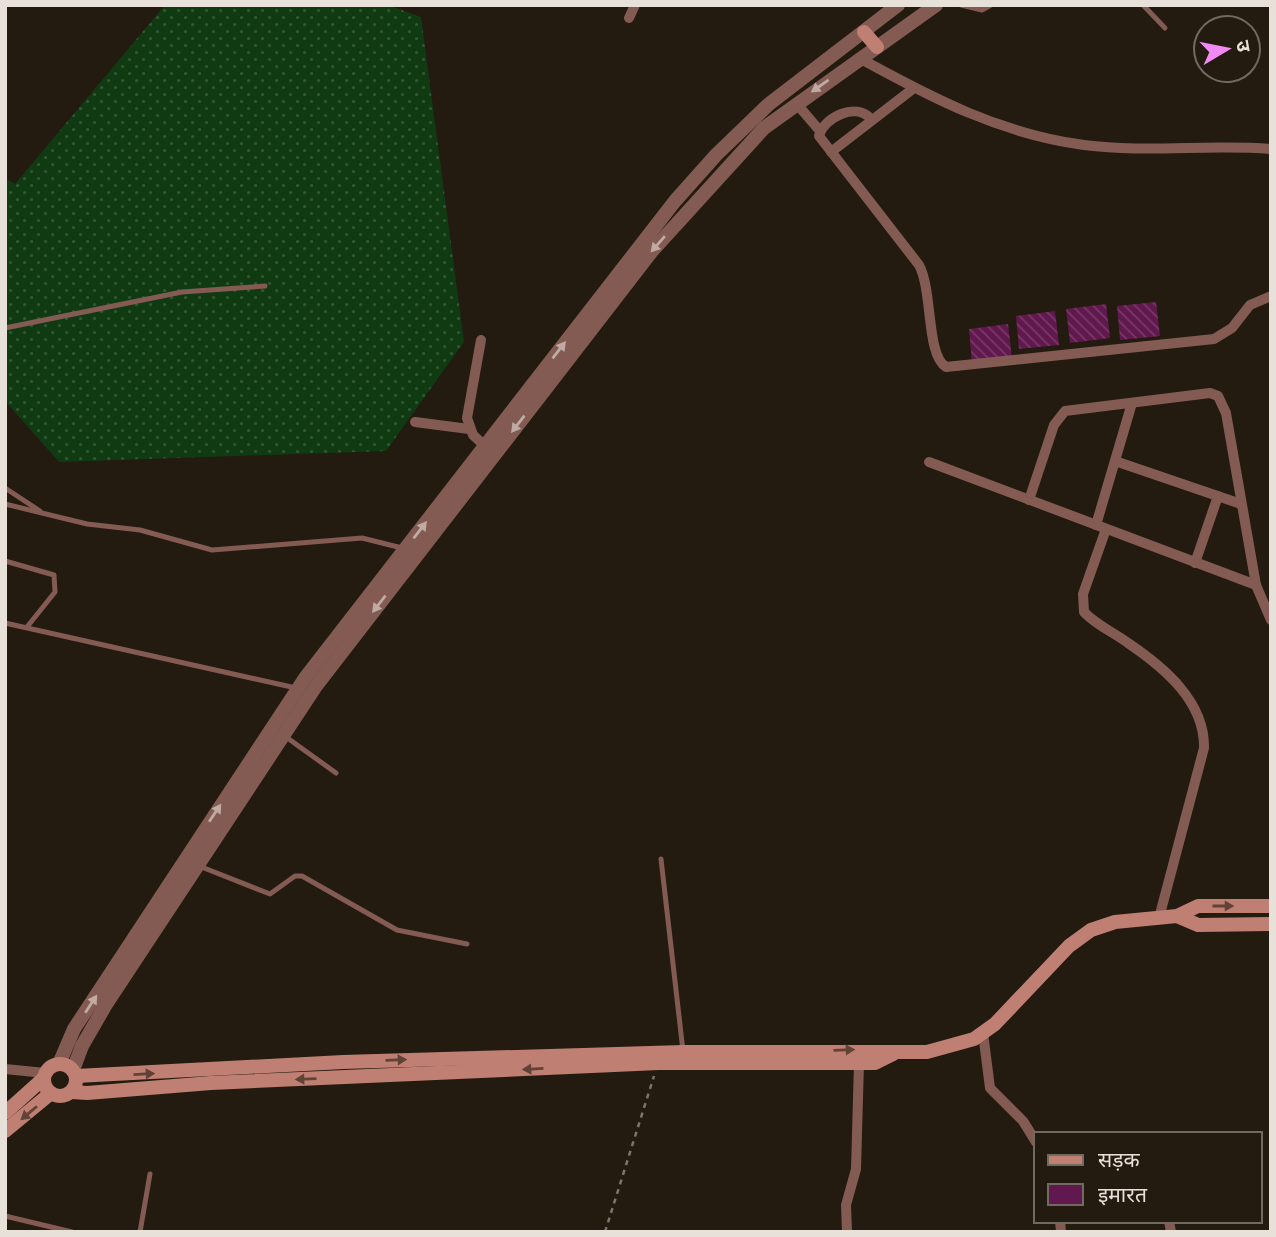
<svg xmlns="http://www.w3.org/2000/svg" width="1276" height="1237" viewBox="0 0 1276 1237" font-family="'PT Serif','Noto Sans Devanagari',serif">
	<defs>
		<pattern id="grass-dots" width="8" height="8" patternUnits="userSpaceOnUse" patternTransform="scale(1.75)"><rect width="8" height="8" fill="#103a12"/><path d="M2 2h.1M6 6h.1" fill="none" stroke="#335634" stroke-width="1.8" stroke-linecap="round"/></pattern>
		<pattern id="building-back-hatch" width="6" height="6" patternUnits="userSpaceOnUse" patternTransform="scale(1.75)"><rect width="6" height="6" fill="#61184e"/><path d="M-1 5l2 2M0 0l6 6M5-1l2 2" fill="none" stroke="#783967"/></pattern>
	</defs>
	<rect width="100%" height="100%" fill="#231a10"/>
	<polygon fill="url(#grass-dots)" points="165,5 388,5 421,17 464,342 386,451 59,462 5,401 5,178 15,184"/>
	<g fill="url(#building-back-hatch)">
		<polygon points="1156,302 1160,336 1120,340 1117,306"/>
		<polygon points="1106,304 1110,338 1070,343 1066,309"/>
		<polygon points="1055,311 1059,345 1019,349 1016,316"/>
		<polygon points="1008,324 1012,358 972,363 969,329"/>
	</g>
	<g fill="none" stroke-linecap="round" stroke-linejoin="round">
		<polyline stroke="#7c756c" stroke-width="2.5" stroke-dasharray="5 5" stroke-linecap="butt" points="605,1232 654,1076"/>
		<g stroke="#835b53" stroke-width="5">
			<polyline points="961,5 982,10 991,5"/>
			<polyline points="1143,5 1165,28"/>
			<polyline points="5,328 182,292 265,286"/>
			<polyline points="5,488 40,511"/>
			<polyline points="5,504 87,524 140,530 212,550 362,538 402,548"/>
			<polyline points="5,561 54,575 55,592 27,627"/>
			<polyline points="5,623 296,688"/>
			<polyline points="286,737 336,773"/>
			<polyline points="661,859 683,1051"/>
			<polyline points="199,866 270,894 295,876 302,876 397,930 467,944"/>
			<polyline points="5,1216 72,1232"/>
			<polyline points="140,1232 150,1174"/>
		</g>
		<g stroke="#835b53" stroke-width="10">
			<polyline points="629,18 635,5"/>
			<path d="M861,59C932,98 1001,134 1084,145C1146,153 1209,144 1271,149"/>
			<polyline points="796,103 820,131"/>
			<path d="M871,119C856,102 824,117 819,136L919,265C933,291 926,355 946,367L1214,339L1232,328L1250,305L1271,296"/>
			<polyline points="831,152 914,88"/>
			<polyline points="481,340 467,418 473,435 485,446"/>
			<polyline points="415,422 469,429"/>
			<polyline points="1115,461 1241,504"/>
			<polyline points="929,462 1256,585"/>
			<polyline points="1029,500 1054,425 1065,411 1210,393 1218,396 1226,413 1256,585 1271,620"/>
			<polyline points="1096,525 1132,403"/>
			<path d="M1106,529L1083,594L1084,612C1096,625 1113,632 1128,643C1165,668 1205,702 1204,748L1159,918"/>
			<polyline points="1195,563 1218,496"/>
			<polyline points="983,1033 990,1088 1023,1121 1036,1142"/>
			<polyline points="5,1069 45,1073"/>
			<polyline points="1060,1221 1061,1232"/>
			<polyline points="1169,1221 1171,1232"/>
			<polyline points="847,1232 846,1205 856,1169 859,1063"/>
		</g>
		<g stroke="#835b53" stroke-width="14">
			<polyline points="59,1064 74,1029 305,678 675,201 716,155 769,104 898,5"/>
			<polyline points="73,1070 82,1046 105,1006 316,686 652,251 764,128 936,5"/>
		</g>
		<g stroke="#bf7f72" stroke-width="14">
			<polyline points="864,32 877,47"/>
			<polyline points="1177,916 1198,925 1271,924"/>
			<circle cx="60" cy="1080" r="16"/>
			<polyline points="76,1076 343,1062 683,1052 927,1052 974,1039 995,1024 1069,946 1091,930 1115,922 1177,916 1198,906 1271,906"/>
			<polyline points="72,1092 87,1093 211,1083 659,1063 875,1063 893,1054"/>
			<polyline points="5,1113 44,1078"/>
			<polyline points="5,1131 51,1093"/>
		</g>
	</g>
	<defs><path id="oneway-solid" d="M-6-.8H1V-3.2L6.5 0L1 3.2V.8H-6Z" transform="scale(1.75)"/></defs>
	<g fill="#bfaba4">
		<use href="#oneway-solid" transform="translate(820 86) rotate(145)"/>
		<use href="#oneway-solid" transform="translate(658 244) rotate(131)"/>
		<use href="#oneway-solid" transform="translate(559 350) rotate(-52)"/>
		<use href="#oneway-solid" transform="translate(518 424) rotate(128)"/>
		<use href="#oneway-solid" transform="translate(420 530) rotate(-52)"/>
		<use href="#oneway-solid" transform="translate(379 604) rotate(128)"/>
		<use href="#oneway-solid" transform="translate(215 813) rotate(-56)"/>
		<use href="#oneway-solid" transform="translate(91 1004) rotate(-57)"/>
	</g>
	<g fill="#614237">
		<use href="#oneway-solid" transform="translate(1223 906)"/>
		<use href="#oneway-solid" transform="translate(844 1050) rotate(-2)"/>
		<use href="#oneway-solid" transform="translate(396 1060) rotate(-2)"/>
		<use href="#oneway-solid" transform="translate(533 1069) rotate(177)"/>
		<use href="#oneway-solid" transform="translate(144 1074) rotate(-3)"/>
		<use href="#oneway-solid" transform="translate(306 1079) rotate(178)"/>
		<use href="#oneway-solid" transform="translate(29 1113) rotate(140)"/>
	</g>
	<rect width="1276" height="1237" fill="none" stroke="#e7e1da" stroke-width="14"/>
	<rect x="1034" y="1132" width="228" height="91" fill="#231a10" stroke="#716a61" stroke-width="2"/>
	<rect x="1048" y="1155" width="35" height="10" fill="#bf7f72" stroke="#716a61" stroke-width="2"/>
	<text x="1098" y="1167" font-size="21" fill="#e7e1da">सड़क</text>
	<rect x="1048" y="1184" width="35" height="21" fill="#61184e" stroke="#716a61" stroke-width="2"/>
	<text x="1098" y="1202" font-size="21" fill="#e7e1da">इमारत</text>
	<g transform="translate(1227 49) rotate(80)"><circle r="33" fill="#231a10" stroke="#716a61" stroke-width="2"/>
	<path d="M0-5L12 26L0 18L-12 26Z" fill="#f18af4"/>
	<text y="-10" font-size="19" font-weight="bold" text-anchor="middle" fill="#e7e1da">उ</text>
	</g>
</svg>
